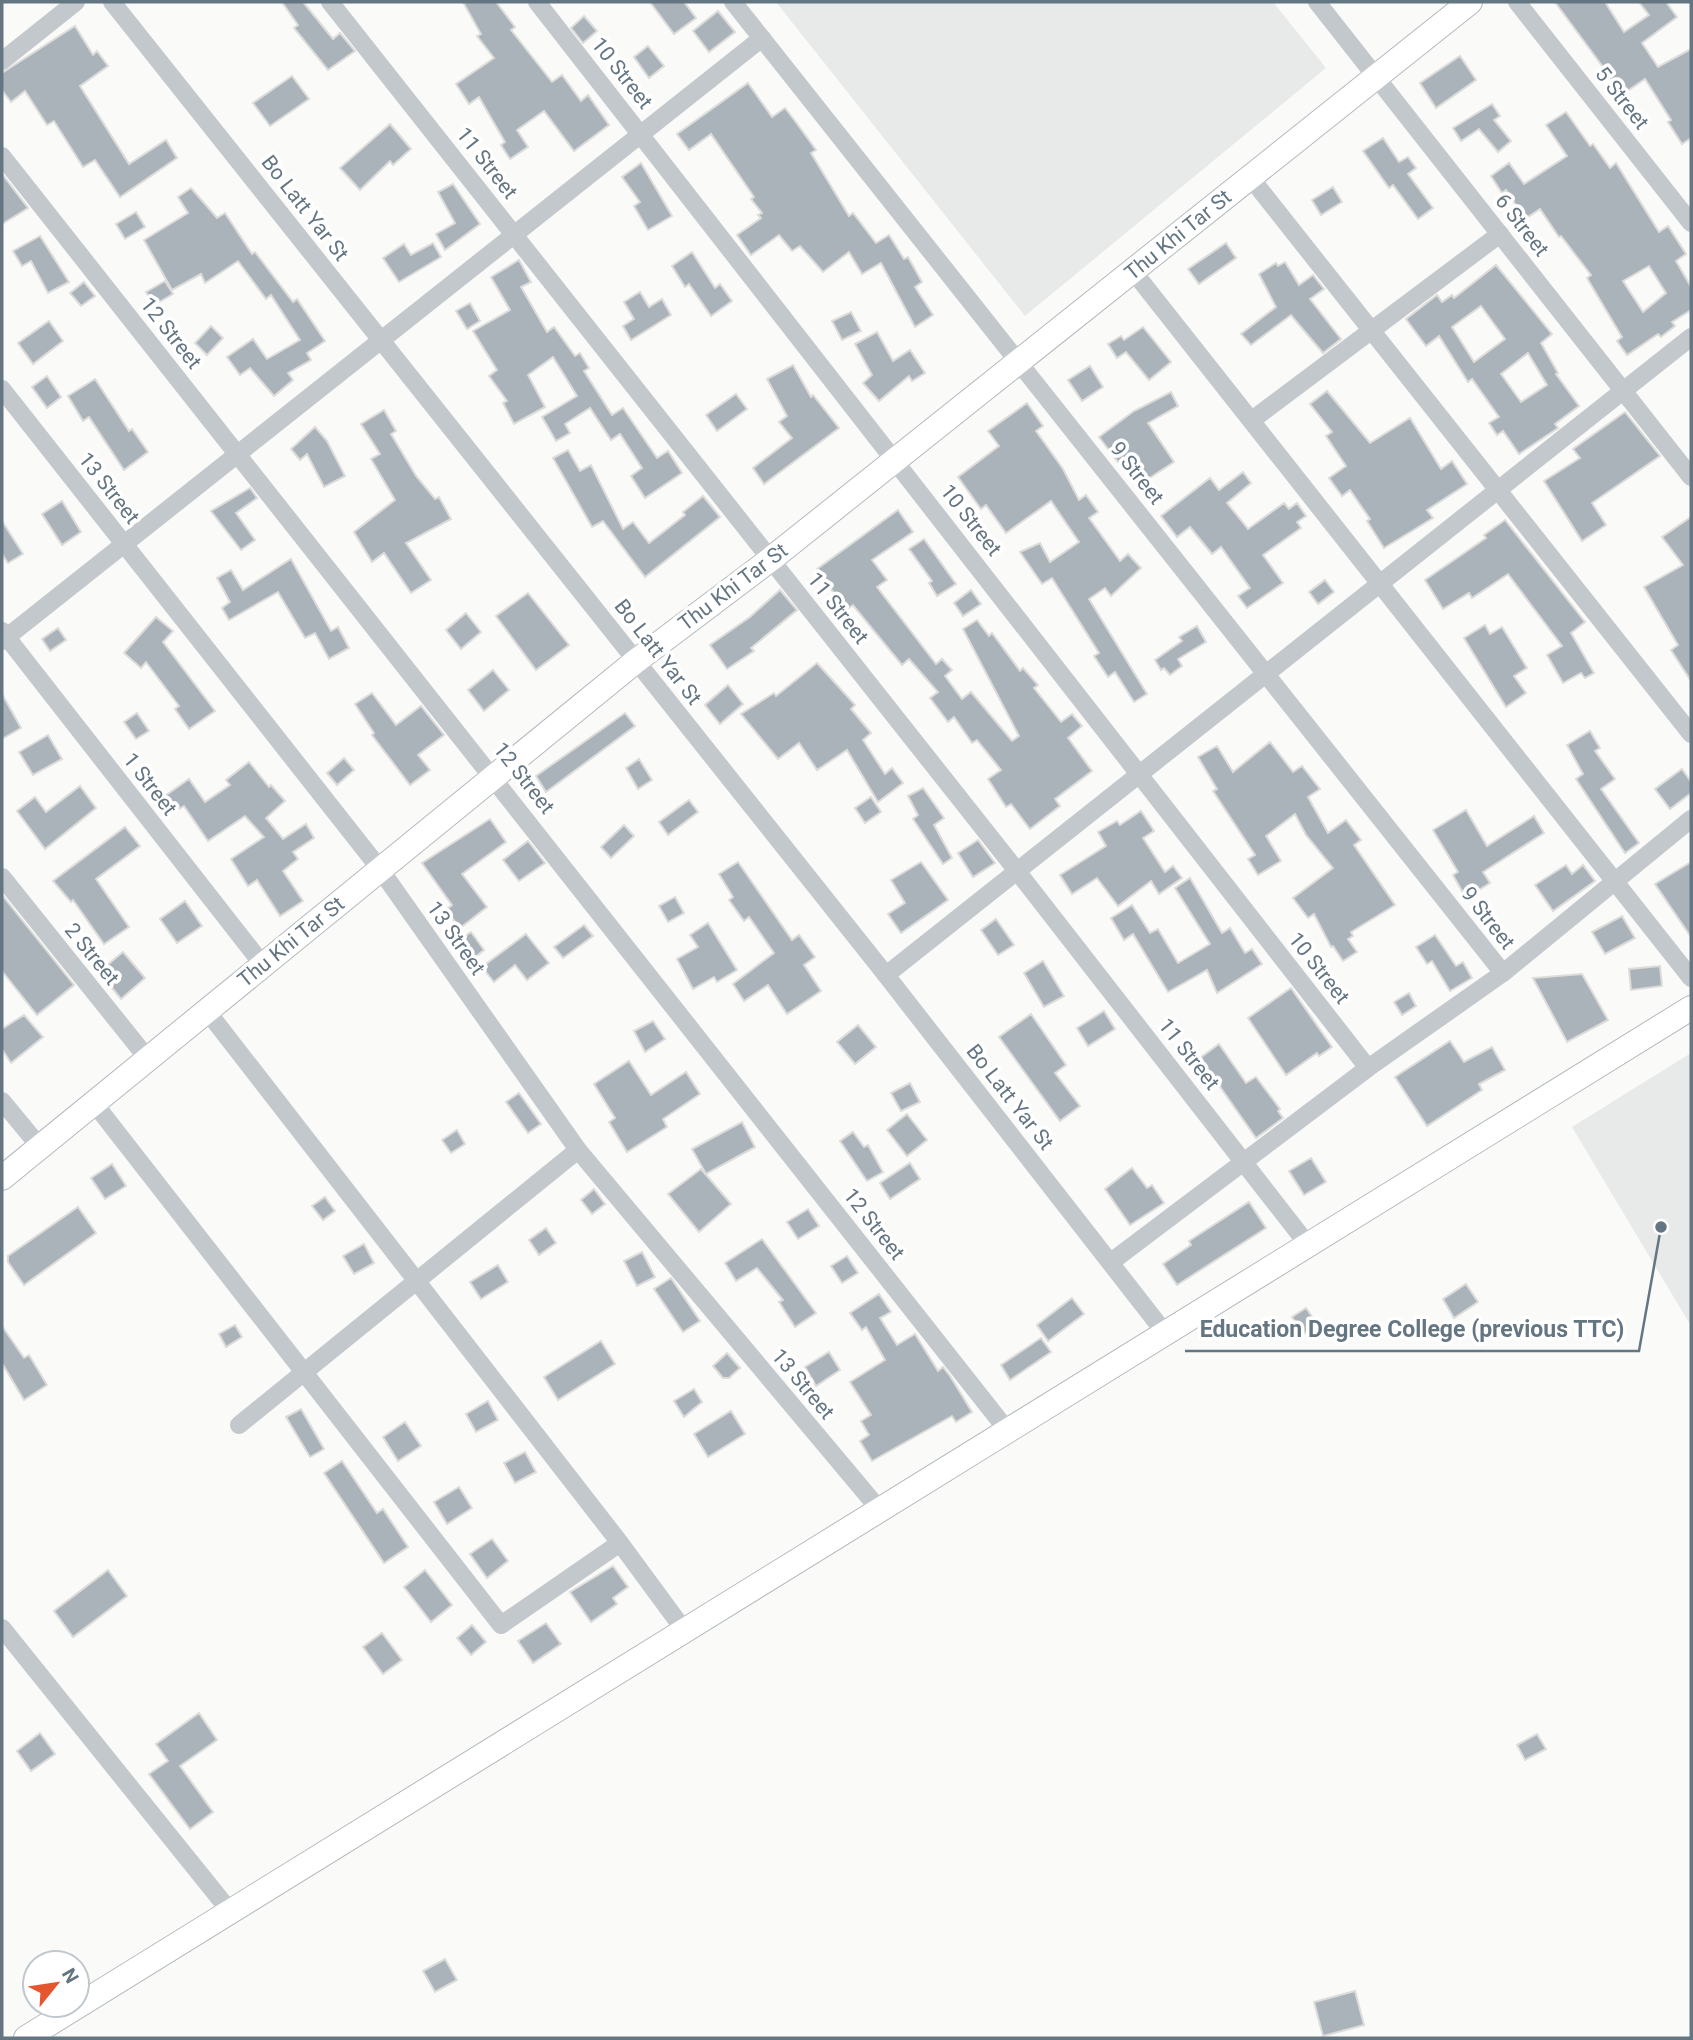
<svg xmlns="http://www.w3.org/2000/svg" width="1693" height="2040" viewBox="0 0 1693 2040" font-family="Roboto,sans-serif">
	<rect width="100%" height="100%" fill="#fafaf8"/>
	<g fill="#e8e9e9">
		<polygon points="776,2 1273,2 1326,68 1025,316"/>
		<polygon points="1691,1053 1691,1326 1572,1127"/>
	</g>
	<g fill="#aab3b9" stroke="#dcdcda" stroke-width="2" fill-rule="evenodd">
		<polygon points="282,2 303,2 333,39 340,33 355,51 328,70 294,28 298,25"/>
		<polygon points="463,2 496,2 515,27 511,30 552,82 562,75 581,101 588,95 609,125 574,151 544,111 517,130 528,147 510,159 501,145 505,142 479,97 469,104 456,84 494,58 477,36 481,34"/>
		<polygon points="650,2 684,2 696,18 674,34"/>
		<polygon points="1555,2 1605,2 1624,32 1649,15 1639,2 1666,2 1677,17 1642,43 1658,67 1691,49 1691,138 1682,144 1668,122 1671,120 1645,79 1623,94"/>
		<polygon points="718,11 735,32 709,52 693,31"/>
		<polygon points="584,16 597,31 583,43 571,28"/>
		<polygon points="75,26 93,55 97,51 108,66 80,86 129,164 166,140 177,158 120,197 95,160 83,167 54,121 47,125 25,91 11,102 2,90 2,73"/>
		<polygon points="648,46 664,66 649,78 634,57"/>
		<polygon points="1460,56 1476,80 1436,108 1420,83"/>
		<polygon points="292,76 309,99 270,126 253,103"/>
		<polygon points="748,83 772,117 785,108 795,121 816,150 811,153 849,216 853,213 876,243 889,235 904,259 908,257 922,282 915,287 933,315 915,327 881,263 862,274 849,252 823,272 800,246 792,251 779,235 751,255 737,235 761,218 758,215 762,213 751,199 754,197 711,134 689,150 677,134"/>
		<polygon points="1492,104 1500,116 1494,120 1511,141 1498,152 1479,129 1461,141 1453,128"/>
		<path d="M1566,112L1590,146L1593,144L1610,168L1616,163L1659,232L1668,226L1686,254L1676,261L1691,287V310L1672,322L1675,326L1661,337L1658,334L1627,355L1617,341L1622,337L1587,278L1591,275L1561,236L1559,237L1540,209L1525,219L1506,190L1502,193L1491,176L1509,163L1524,184L1567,156L1546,125ZM1649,266L1666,293L1643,312L1623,281Z"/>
		<polygon points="390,124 411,149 393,165 390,161 360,190 340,168"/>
		<polygon points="1383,138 1399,162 1408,157 1416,168 1408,174 1433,208 1418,219 1393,185 1389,188 1363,151"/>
		<polygon points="641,163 672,216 648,230 634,206 640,202 622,177"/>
		<polygon points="2,174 28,208 2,224"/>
		<polygon points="453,184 480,224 445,250 436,234 455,223 438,192"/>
		<polygon points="1333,187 1342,202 1321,215 1312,200"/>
		<polygon points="191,188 217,218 225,213 252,254 255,252 293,302 297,299 325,341 307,353 311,360 288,373 293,380 274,396 250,368 240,375 227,357 253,339 267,359 300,340 271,295 266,299 238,261 205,283 201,274 172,290 144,240 188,213 178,197"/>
		<polygon points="136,212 145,227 125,239 116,224"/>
		<polygon points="40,236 69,282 48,293 31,261 22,266 13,251"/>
		<polygon points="433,243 441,257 399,282 383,258 404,244 411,255"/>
		<polygon points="1226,243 1236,258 1199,284 1188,269"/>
		<polygon points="692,252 715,288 720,284 732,301 711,316 689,284 685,287 672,266"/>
		<polygon points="519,260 531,282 521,287 547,332 554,327 575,356 580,353 589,368 584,371 612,415 623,408 657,458 668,451 682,473 645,498 631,476 642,468 620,434 611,440 590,408 565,424 570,433 556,441 542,417 577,396 553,357 528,375 545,407 514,424 503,403 507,401 489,376 497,370 473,331 510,310 491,277"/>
		<polygon points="1285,262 1299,285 1313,275 1324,289 1310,299 1341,339 1323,353 1291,315 1251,345 1241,334 1276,307 1259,274 1276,263 1278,266"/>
		<path d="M1496,265L1552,334L1541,343L1558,373L1556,374L1579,406L1555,424L1558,428L1519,454L1503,431L1497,435L1489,423L1499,417L1472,379L1468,382L1439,336L1426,346L1406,319L1437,295L1442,302L1452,295L1454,298ZM1481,306L1505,339L1474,362L1452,327ZM1528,353L1547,385L1521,402L1501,374Z"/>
		<polygon points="165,281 173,294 154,305 146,292"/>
		<polygon points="84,282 95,296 81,306 70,293"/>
		<polygon points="640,292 649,307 662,299 671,315 631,340 623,326 634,319 624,302"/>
		<polygon points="470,303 480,321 467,329 456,311"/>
		<polygon points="851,312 861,331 842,340 832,321"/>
		<polygon points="49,321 63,341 33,364 18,343"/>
		<polygon points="211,326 223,338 207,355 195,343"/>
		<polygon points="1143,327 1171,362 1149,380 1126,352 1117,358 1108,344 1121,336 1124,340"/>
		<polygon points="877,332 893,361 910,350 925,373 912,381 909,376 879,401 863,383 872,375 855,344"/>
		<polygon points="793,365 811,397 813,395 839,428 764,484 753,468 792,438 779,422 787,416 767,379"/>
		<polygon points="1090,366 1103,387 1082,401 1068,380"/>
		<polygon points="47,376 61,397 47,408 32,387"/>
		<polygon points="95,379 129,431 132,429 148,452 124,470 89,417 83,421 68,396"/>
		<polygon points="1327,391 1370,443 1410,418 1441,469 1452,461 1467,484 1427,510 1433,518 1384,548 1367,521 1370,519 1350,490 1342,496 1329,478 1346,466 1326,436 1332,432 1310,404"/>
		<polygon points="1171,392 1178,406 1148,423 1174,462 1137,486 1121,460 1118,462 1099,437 1134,411"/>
		<polygon points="736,394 747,409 717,431 706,415"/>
		<polygon points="1027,403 1043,426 1036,431 1063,469 1079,500 1086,495 1098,512 1089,518 1120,561 1128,554 1141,568 1111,596 1105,588 1089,599 1147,694 1134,702 1115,672 1108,677 1094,656 1099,653 1052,578 1042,584 1020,552 1040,543 1050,562 1079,542 1051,501 1006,533 986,505 981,509 958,477 999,446 988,431"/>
		<polygon points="384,410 396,431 391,434 416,476 435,499 439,497 451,519 406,543 431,580 411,593 384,553 372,562 354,532 395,500 371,459 380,454 361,424"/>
		<polygon points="1625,412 1660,456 1592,503 1606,525 1582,541 1544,481 1580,458 1573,449"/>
		<polygon points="315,427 327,441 345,476 324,487 307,454 300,460 291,449"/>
		<polygon points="568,450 580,471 591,465 623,529 633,522 649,543 685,515 683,512 703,496 720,517 645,577 603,521 592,527 553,458"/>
		<polygon points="1243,472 1251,483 1227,503 1248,529 1284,503 1289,509 1297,503 1306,516 1297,522 1301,528 1263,555 1283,583 1247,608 1238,596 1250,588 1221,547 1212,554 1190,527 1177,537 1161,516 1210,478 1219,490"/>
		<polygon points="250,488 257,498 236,513 255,540 241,550 211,511"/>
		<polygon points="62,501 81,532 62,545 42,514"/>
		<polygon points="898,510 913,532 872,560 887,580 877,587 936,664 942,659 952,670 945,676 962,699 971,692 1012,741 1019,736 963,629 977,620 989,636 992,633 1020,671 1023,668 1038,685 1034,688 1061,722 1072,714 1082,726 1068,738 1092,771 1055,799 1060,806 1030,829 1011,804 1006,807 988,779 1001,770 977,740 972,743 954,717 948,722 930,698 938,692 909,659 902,665 853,605 846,610 817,569"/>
		<polygon points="1691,517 1691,681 1671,650 1678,645 1644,587 1683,565 1662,537"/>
		<polygon points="1505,520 1585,622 1571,633 1594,673 1585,678 1581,673 1563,683 1547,655 1562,646 1508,574 1472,598 1469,593 1443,609 1425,580 1486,538 1484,535"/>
		<polygon points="2,521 23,554 8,563 2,554"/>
		<polygon points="924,539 956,584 937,596 929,583 932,581 909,549"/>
		<polygon points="291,559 331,631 338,627 349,648 329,659 315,633 305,638 278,592 229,620 222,608 230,602 217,578 231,570 243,590"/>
		<polygon points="1325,580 1334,592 1318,604 1309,592"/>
		<polygon points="780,590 797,610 751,648 754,651 727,669 710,645 750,617"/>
		<polygon points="971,590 981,604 963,616 954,603"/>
		<polygon points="528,593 569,645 536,670 496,616"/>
		<polygon points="466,613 481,632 461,649 446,630"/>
		<polygon points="156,617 173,631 163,642 215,711 189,729 175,709 179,706 146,662 141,668 124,653"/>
		<polygon points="1485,625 1490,634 1502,627 1527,668 1514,676 1526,693 1506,707 1464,638"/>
		<polygon points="1197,626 1206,642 1178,659 1182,666 1170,675 1164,668 1161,670 1155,660 1182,641 1179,637"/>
		<polygon points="58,628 66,640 50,651 42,639"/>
		<polygon points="817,663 855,705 851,709 871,733 863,740 885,774 892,768 903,783 878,802 847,750 817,770 799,743 778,759 741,714 774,693 776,696"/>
		<polygon points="493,670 509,690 484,711 468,690"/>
		<polygon points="728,685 743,704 720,724 705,705"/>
		<polygon points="372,693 396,725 421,706 444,735 418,755 430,770 410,785 372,735 374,733 355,704"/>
		<polygon points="2,694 21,728 2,739"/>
		<polygon points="137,713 149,731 136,739 124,722"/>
		<polygon points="625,713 635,726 546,792 536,776"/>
		<polygon points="1590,731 1600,748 1595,751 1615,779 1601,789 1639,843 1625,853 1576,779 1583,774 1567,745"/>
		<polygon points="48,735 62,759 33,775 19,752"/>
		<polygon points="1270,742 1293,772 1302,766 1320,789 1308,797 1328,833 1346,820 1361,840 1354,845 1395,905 1351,932 1353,936 1348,939 1357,952 1343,961 1333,946 1331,947 1314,914 1308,918 1293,898 1333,868 1306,835 1295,814 1266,836 1281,861 1258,875 1248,859 1255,855 1213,791 1217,789 1198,757 1217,746 1233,772"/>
		<polygon points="344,758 354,770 337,785 327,773"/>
		<polygon points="639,759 652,780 638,789 626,768"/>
		<polygon points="249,762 269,787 271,785 285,801 266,818 283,839 306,824 314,838 293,852 298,859 283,871 303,901 280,916 257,880 248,886 231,859 264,837 245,816 208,841 184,806 172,813 162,798 189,779 205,802 230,785 226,780"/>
		<polygon points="1682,769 1691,782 1691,793 1670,809 1655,789"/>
		<polygon points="80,786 96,808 45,849 17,811 35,797 46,812"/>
		<polygon points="923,788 944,818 934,825 952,858 943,864 913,819 918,815 908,796"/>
		<polygon points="871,797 881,812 865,823 855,808"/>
		<polygon points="689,800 698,812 668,835 659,822"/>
		<polygon points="1466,810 1487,846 1534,816 1544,833 1483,872 1490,883 1466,898 1453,875 1458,872 1433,830"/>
		<polygon points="1141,811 1154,831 1143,838 1165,872 1173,866 1182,878 1159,894 1151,881 1118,906 1097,878 1072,894 1060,875 1106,846 1098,832 1117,821 1120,825"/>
		<polygon points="490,819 506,842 462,874 487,907 460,928 446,910 452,905 422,863"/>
		<polygon points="624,825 634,836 611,858 601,847"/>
		<polygon points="125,827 140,846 96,879 129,927 104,944 73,900 71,902 53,881"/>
		<polygon points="978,840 995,863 973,877 958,853"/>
		<polygon points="528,841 545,863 519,881 503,860"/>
		<polygon points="738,862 792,940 799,935 815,957 804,965 821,991 787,1014 768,985 744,1001 733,984 774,953 749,917 744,921 729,900 733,897 719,874"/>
		<polygon points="921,862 948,900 901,933 888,914 905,903 891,880"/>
		<polygon points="1691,862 1691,937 1655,884"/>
		<polygon points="1566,865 1572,874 1583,865 1595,881 1553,911 1535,885"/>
		<polygon points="1190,878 1222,933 1230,928 1245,953 1252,949 1262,964 1217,993 1207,970 1168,992 1133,934 1124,940 1111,918 1132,905 1150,933 1158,929 1178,963 1210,944 1175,888"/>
		<polygon points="2,895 74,985 37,1015 2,971"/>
		<polygon points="675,897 684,913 668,922 659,906"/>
		<polygon points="185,901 202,926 177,943 160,919"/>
		<polygon points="1622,916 1635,938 1605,954 1592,932"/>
		<polygon points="996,919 1014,945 998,955 981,930"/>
		<polygon points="708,923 737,970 717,982 714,977 693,989 677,959 698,947 690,935"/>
		<polygon points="584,925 593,936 563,958 554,947"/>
		<polygon points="471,932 484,950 470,961 456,942"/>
		<polygon points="526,934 549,963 527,980 515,965 494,982 482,967"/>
		<polygon points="1435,935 1456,966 1463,962 1472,978 1450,991 1432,961 1427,964 1416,947"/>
		<polygon points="123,952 145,978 121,999 99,972"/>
		<polygon points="1043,961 1064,996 1044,1007 1024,973"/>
		<polygon points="1660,966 1662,986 1631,990 1629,969"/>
		<polygon points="1582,974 1608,1020 1567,1042 1533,978"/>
		<polygon points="1291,988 1332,1047 1319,1056 1317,1053 1286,1075 1248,1018"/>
		<polygon points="1409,993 1416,1006 1402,1015 1394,1002"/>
		<polygon points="1104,1011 1115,1029 1088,1046 1077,1028"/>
		<polygon points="1031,1014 1066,1065 1055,1073 1080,1106 1060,1121 999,1037"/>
		<polygon points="24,1015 43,1037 11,1063 2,1049 2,1029"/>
		<polygon points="653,1021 665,1039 645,1052 634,1031"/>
		<polygon points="858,1025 876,1047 855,1064 837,1042"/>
		<polygon points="1450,1041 1464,1062 1492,1047 1505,1070 1479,1084 1482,1090 1427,1126 1395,1077"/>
		<polygon points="1219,1044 1246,1083 1256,1077 1280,1109 1278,1111 1283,1118 1256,1138 1200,1058"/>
		<polygon points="629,1061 651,1095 686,1072 700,1094 663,1119 667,1127 627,1152 609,1122 615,1118 594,1084"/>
		<polygon points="910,1083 920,1102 901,1111 891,1093"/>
		<polygon points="519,1093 541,1124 528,1133 506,1102"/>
		<polygon points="907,1114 927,1140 907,1156 887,1130"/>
		<polygon points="742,1122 755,1147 706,1174 692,1149"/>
		<polygon points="457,1130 465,1144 451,1153 442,1140"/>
		<polygon points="853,1132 864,1147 868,1145 883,1172 867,1181 840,1141"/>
		<polygon points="1311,1158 1326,1182 1304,1195 1289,1171"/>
		<polygon points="910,1163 920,1179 890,1199 880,1183"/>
		<polygon points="112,1164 126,1186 105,1199 91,1178"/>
		<polygon points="1132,1168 1147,1188 1152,1185 1164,1203 1130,1225 1105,1189"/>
		<polygon points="701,1169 731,1204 699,1232 668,1194"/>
		<polygon points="594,1189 605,1204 592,1214 581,1200"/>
		<polygon points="325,1197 335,1211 323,1220 312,1206"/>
		<polygon points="1249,1202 1266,1228 1177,1285 1163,1264 1191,1245 1189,1241"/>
		<polygon points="78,1207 96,1233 24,1285 8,1262 8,1256"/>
		<polygon points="808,1209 819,1226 798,1239 787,1222"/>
		<polygon points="546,1228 556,1243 539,1255 529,1240"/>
		<polygon points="762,1239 816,1313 795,1327 779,1302 783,1300 757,1268 736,1281 725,1263"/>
		<polygon points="364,1244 374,1263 354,1274 343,1256"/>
		<polygon points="642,1252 655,1277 637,1286 624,1261"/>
		<polygon points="847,1256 858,1273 842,1283 831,1266"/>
		<polygon points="498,1265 508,1282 481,1299 470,1282"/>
		<polygon points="671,1278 700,1321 683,1332 654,1289"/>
		<polygon points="1466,1284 1478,1302 1454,1318 1443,1299"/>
		<polygon points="879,1294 891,1312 880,1318 897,1345 915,1334 938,1371 943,1367 950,1376 972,1412 956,1422 952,1416 872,1461 860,1441 869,1435 861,1421 871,1415 850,1382 885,1360 866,1327 862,1330 850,1313"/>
		<polygon points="1072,1298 1084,1314 1048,1341 1037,1325"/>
		<polygon points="1306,1308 1318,1325 1304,1334 1292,1317"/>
		<polygon points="235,1325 242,1337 226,1347 219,1334"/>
		<polygon points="2,1326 24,1358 29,1355 47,1385 24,1400 2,1363"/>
		<polygon points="1041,1338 1051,1352 1010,1380 1001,1365"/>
		<polygon points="601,1341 615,1364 558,1400 544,1377"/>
		<polygon points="829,1352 840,1370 816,1386 805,1367"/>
		<polygon points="727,1353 740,1368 729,1378 723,1378 713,1366"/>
		<polygon points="694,1389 702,1402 684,1417 674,1401"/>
		<polygon points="488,1401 498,1420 476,1432 466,1414"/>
		<polygon points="301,1409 324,1449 310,1457 286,1417"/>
		<polygon points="731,1411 745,1434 708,1457 694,1434"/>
		<polygon points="405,1422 421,1446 398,1461 383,1437"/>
		<polygon points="525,1452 536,1472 515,1483 504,1463"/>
		<polygon points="342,1461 377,1513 383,1509 408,1547 384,1563 324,1473"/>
		<polygon points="459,1487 472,1508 447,1524 434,1502"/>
		<polygon points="492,1539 508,1561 487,1578 470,1554"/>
		<polygon points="613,1566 628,1587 613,1598 617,1604 591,1622 570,1592"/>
		<polygon points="108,1570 127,1596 73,1637 54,1611"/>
		<polygon points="425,1570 452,1605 431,1622 404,1587"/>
		<polygon points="546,1623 561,1644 533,1663 518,1641"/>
		<polygon points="472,1625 486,1642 471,1655 457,1638"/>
		<polygon points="382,1633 402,1660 383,1674 363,1647"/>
		<polygon points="199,1713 217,1740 180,1766 213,1812 190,1829 149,1774 168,1761 156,1744"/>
		<polygon points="40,1733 55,1754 31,1771 17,1751"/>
		<polygon points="1537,1734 1546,1749 1525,1760 1517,1745"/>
		<polygon points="445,1959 457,1980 435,1992 423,1971"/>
		<polygon points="1355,1991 1364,2025 1323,2036 1314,2002"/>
	</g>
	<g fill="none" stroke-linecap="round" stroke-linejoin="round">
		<defs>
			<g id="secondary">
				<polyline points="2,1178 636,661 771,559 1470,2"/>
				<polyline points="26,2038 1691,1008"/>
			</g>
		</defs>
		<use href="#secondary" stroke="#b3babf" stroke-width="26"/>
		<g stroke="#c3c8cc" stroke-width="18">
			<polyline points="112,2 886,975 1165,1333"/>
			<polyline points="330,2 1017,871 1308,1245"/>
			<polyline points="537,2 1368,1068"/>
			<polyline points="733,2 1503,973"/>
			<polyline points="1317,2 1691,477"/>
			<polyline points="1517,2 1691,223"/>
			<polyline points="2,61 76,2"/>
			<polyline points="2,156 1007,1430"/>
			<polyline points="1250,177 1691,734"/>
			<polyline points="1133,271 1691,978"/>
			<polyline points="2,389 380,869 578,1150 879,1509"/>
			<polyline points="1252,420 1500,234"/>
			<polyline points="2,631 263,965"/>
			<polyline points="2,641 762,38"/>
			<polyline points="2,877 148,1059"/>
			<polyline points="886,975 1691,337"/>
			<polyline points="207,1011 620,1543 684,1630"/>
			<polyline points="2,1101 40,1147"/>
			<polyline points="94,1103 501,1625 620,1543"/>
			<polyline points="1111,1262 1368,1068 1503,973 1691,819"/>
			<polyline points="239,1425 578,1150"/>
			<polyline points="2,1628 229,1910"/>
		</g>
		<use href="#secondary" stroke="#fff" stroke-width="24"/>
	</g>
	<g text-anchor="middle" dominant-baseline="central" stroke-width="7" stroke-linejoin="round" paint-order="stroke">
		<g font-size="21" fill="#657683" stroke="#fff">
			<text transform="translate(622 73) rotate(52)">10 Street</text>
			<text transform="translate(1622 98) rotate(52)">5 Street</text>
			<text transform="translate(487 163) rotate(52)">11 Street</text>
			<text transform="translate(305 208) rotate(52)">Bo Latt Yar St</text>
			<text transform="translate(1522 225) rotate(52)">6 Street</text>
			<text transform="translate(1178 235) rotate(-39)">Thu Khi Tar St</text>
			<text transform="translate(171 333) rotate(52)">12 Street</text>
			<text transform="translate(1137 473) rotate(52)">9 Street</text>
			<text transform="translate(109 488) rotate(52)">13 Street</text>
			<text transform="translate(971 520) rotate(52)">10 Street</text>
			<text transform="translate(733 587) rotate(-37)">Thu Khi Tar St</text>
			<text transform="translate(838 608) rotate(52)">11 Street</text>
			<text transform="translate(658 652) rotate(52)">Bo Latt Yar St</text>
			<text transform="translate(524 778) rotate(52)">12 Street</text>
			<text transform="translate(150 784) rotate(52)">1 Street</text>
			<text transform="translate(1488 918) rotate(52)">9 Street</text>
			<text transform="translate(456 938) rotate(55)">13 Street</text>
			<text transform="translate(291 942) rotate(-39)">Thu Khi Tar St</text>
			<text transform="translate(92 954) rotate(51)">2 Street</text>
			<text transform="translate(1319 968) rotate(52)">10 Street</text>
			<text transform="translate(1189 1054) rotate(52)">11 Street</text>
			<text transform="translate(1010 1097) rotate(52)">Bo Latt Yar St</text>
			<text transform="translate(874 1224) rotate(52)">12 Street</text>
			<text transform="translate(803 1384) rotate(50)">13 Street</text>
		</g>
	</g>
	<path fill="none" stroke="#657683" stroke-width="2.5" d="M1661 1227L1639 1351H1185"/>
	<circle fill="#657683" stroke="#fff" stroke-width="2.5" cx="1661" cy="1227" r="7"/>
	<g font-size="23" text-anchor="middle" font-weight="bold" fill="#657683" stroke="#fff" stroke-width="7" stroke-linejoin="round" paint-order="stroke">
		<text x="1412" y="1337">Education Degree College (previous TTC)</text>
	</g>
	<rect width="1693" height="2040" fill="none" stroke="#657683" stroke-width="7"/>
	<g transform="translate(56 1984) rotate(60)"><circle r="33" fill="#ffffff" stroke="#c1c8cd" stroke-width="2"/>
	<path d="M0-5L12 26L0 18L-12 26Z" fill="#e4572e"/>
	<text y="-10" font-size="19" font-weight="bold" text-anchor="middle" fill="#657683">N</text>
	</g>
</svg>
